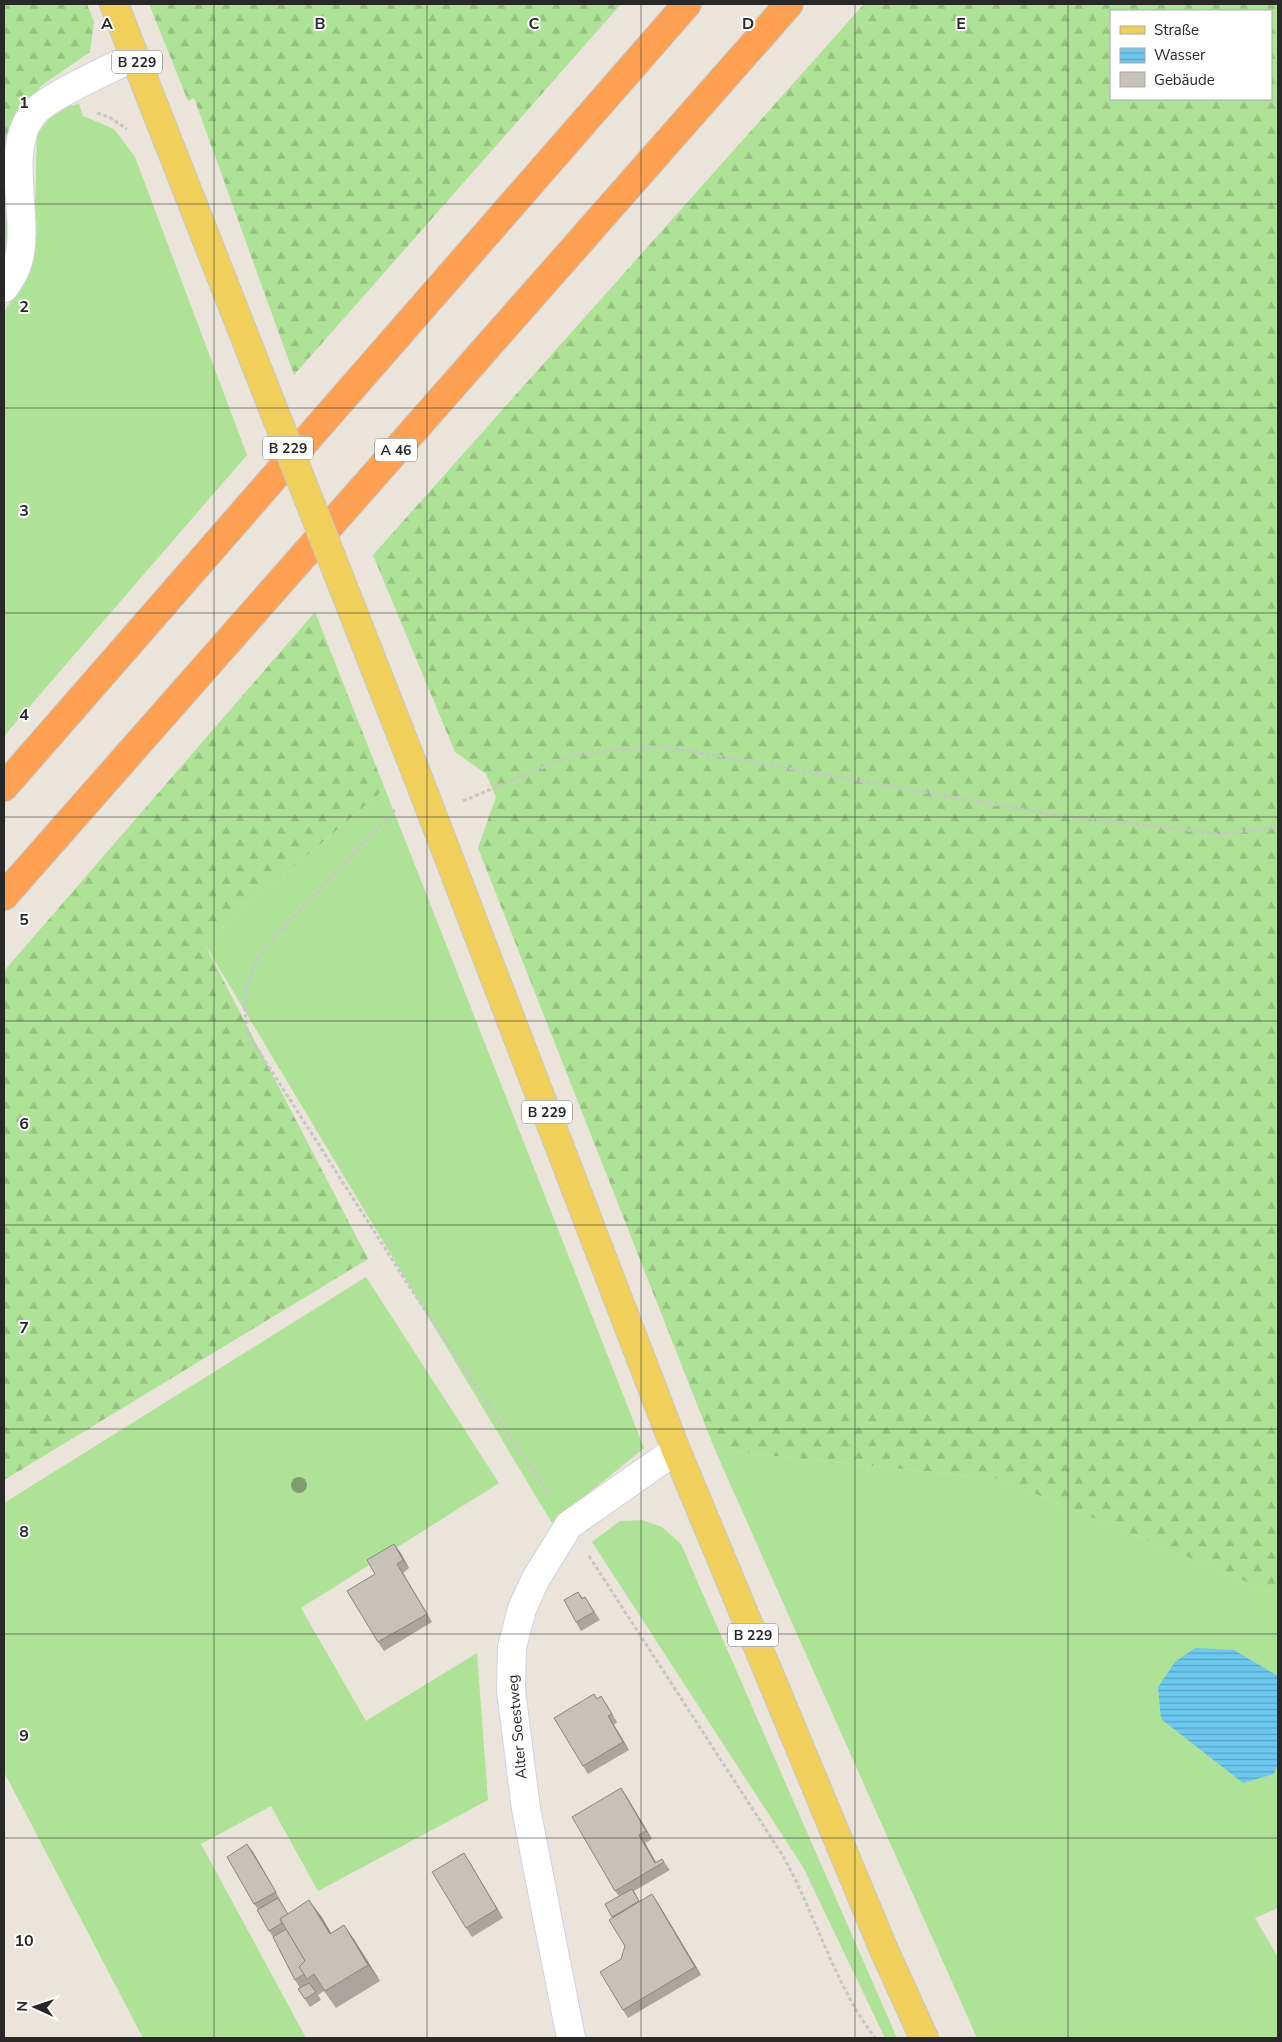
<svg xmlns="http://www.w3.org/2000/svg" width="1282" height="2042" viewBox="0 0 1282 2042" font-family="'Nunito Sans',sans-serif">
	<defs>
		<pattern id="forest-firs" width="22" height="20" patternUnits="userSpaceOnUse" patternTransform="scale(1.25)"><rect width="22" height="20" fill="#aee296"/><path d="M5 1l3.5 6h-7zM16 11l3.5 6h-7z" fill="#96c281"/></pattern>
		<pattern id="park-dots" width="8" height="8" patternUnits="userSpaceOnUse" patternTransform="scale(1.25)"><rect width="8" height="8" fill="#aee296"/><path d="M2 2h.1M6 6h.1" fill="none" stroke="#96c281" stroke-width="1.8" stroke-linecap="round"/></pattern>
		<pattern id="water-rules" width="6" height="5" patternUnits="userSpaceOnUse" patternTransform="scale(1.25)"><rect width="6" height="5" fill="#6cc8ee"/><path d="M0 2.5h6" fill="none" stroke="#59a2c1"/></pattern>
	</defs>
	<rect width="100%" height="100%" fill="#ebe4da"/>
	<g fill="#aee296">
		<polygon points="79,104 83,116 114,129 135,157 247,455 4,736 4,312 22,284 34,247 37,134 57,109"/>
		<polygon points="385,789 644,1448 552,1523 204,943"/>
		<polygon points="366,1277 499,1483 301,1608 366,1721 477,1653 488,1800 318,1891 271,1806 201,1844 306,2038 143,2038 4,1772 4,1503"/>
		<polygon points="715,1450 1000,1479 1278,1595 1278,1908 1255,1918 1278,1957 1278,2038 977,2038"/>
		<polygon points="642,1520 662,1527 681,1544 897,2038 885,2038 803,1867 592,1542 620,1521"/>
	</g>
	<g fill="url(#forest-firs)" fill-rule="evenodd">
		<polygon points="4,4 87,4 94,22 90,52 41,86 17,126 9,157 4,157"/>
		<polygon points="149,4 621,4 294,375 194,98 188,101"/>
		<path d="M864,4H1278V1595L1000,1479L715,1450L478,848L496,797L486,774L455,752L373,555ZM1111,11H1271V99H1111Z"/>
		<polygon points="315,612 385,789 204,943 368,1259 4,1480 4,971"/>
	</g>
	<polygon fill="url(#park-dots)" points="4,157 9,157 7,239 4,257"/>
	<polygon fill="url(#water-rules)" points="1195,1648 1234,1650 1278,1676 1278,1763 1274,1774 1243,1783 1161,1719 1158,1687 1175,1662"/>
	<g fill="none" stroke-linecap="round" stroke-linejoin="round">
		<defs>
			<g id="minor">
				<path d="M4,288C9,281 14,274 17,265C32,222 3,153 32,115C47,96 111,69 135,56"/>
				<polyline points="571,2038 526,1809 511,1690 512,1647 522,1609 535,1580 569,1525 676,1450"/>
			</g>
			<g id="primary">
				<polyline points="114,4 160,121"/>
				<polyline points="417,775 676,1450 884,1950 924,2038"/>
			</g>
			<g id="motorway">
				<polyline points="4,787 687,4"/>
				<polyline points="4,896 789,4"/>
			</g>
		</defs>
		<use href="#minor" stroke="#cfd2e1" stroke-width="30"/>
		<use href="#primary" stroke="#c7c7c7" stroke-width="30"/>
		<use href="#motorway" stroke="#c7c7c7" stroke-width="30"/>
		<g stroke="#c7c7c7" stroke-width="3" stroke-dasharray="4 2.5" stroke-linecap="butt">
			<polyline points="97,113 109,117 127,129"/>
			<polyline points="463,801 574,754 660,746 1056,815 1221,834 1278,827"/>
			<path d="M395,810L265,947C246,975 241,1001 248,1034L411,1289L550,1496"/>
			<path d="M589,1556L783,1856C816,1915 834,1984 875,2038"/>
		</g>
		<use href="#minor" stroke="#fff" stroke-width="28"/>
		<use href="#primary" stroke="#f0d05a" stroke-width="28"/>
		<use href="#motorway" stroke="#fda052" stroke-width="28"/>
		<defs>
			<polyline id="primary-bridge" points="160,121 417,775"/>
		</defs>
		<use href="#primary-bridge" stroke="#c7c7c7" stroke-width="30" stroke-linecap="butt"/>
		<use href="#primary-bridge" stroke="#f0d05a" stroke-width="28"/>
	</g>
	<circle fill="#7f9e70" cx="299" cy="1485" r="8"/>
	<g fill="#aaa69f">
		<polygon points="400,1552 409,1568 403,1573 432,1622 384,1651 378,1642 375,1574"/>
		<polygon points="578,1592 583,1598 585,1597 600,1620 581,1631 576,1622"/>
		<polygon points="594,1694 597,1699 601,1696 607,1705 617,1722 614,1725 629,1750 588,1774 583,1766"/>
		<polygon points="621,1788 627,1797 652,1839 645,1843 656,1863 662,1859 670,1870 634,1891 640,1902 658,1903 701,1975 628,2018 623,2010 621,1959 625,1946 613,1918 605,1904 619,1896 615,1891"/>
		<polygon points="247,1844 253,1852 288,1914 321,1916 331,1933 344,1925 355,1941 380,1981 336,2008 324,1991 318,1995 321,2000 310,2007 298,1989 300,1988 295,1980 273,1937 269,1931 258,1909 254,1904"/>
		<polygon points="469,1861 503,1918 472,1937 466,1928"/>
	</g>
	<g fill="#8b8782">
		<polygon points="394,1544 400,1552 409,1568 403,1560"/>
		<polygon points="397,1564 403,1573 432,1622 427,1614"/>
		<polygon points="608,1716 614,1725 629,1750 623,1742"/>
		<polygon points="621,1788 627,1797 652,1839 646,1831"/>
		<polygon points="639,1835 645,1843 658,1866 657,1866"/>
		<polygon points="247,1844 253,1852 281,1900 276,1892"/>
		<polygon points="464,1853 469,1861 503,1918 497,1909"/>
		<polygon points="652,1894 658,1903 701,1975 695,1967"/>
		<polygon points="309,1900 321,1916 341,1950 330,1934"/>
		<polygon points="344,1925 355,1941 380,1981 368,1965"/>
	</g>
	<g fill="#c6c1b9" stroke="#8b8782">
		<polygon points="394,1544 403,1560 397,1564 427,1614 378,1642 347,1591 375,1574 367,1560"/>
		<polygon points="578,1592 582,1599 585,1597 594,1612 576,1622 564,1600"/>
		<polygon points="594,1694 597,1699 601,1696 612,1714 608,1716 623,1742 583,1766 554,1718"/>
		<polygon points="621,1788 646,1831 639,1835 655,1863 662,1859 664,1862 615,1891 572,1817"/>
		<polygon points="247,1844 276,1892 254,1904 227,1857"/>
		<polygon points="464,1853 497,1909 466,1928 432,1872"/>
		<polygon points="632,1889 639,1901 612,1917 605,1904"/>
		<polygon points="652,1894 695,1967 623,2010 600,1972 621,1959 625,1946 609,1920"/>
		<polygon points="278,1898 288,1914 280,1919 282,1923 269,1931 257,1910"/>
		<polygon points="309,1900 330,1934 344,1925 368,1965 325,1991 314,1974 307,1979 299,1967 305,1961 280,1919"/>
		<polygon points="286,1929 305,1961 299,1967 304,1974 295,1980 273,1937"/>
		<polygon points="309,1983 316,1992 305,1999 298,1989"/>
	</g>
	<path fill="none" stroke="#282828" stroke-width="1" stroke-opacity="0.55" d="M214,4V2038M427,4V2038M641,4V2038M855,4V2038M1068,4V2038M4,204H1278M4,408H1278M4,613H1278M4,817H1278M4,1021H1278M4,1225H1278M4,1429H1278M4,1634H1278M4,1838H1278"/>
	<g text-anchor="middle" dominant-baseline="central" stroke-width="4" stroke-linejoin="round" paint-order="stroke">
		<g fill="#fff" stroke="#686868" stroke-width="1">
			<rect x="112" y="50.5" width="50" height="23" rx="4"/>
			<rect x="263" y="436.5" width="50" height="23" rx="4"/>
			<rect x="375" y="438.5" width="42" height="23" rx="4"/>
			<rect x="522" y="1100.5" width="50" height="23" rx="4"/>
			<rect x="728" y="1623.5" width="50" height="23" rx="4"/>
		</g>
		<g font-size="14" font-weight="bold" fill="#282828">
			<text x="137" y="62">B 229</text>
			<text x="288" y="448">B 229</text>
			<text x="396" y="450">A 46</text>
			<text x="547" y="1112">B 229</text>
			<text x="753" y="1635">B 229</text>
		</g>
		<g font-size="15" fill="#282828" stroke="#fff">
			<text transform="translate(517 1727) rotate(-95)">Alter Soestweg</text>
		</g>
	</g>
	<g font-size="16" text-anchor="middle" font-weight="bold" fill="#282828" stroke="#fff" stroke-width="4" stroke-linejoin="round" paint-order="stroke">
		<text x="107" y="29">A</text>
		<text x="320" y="29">B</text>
		<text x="534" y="29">C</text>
		<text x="748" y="29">D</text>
		<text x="961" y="29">E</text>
		<text x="24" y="108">1</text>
		<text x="24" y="312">2</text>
		<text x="24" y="516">3</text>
		<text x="24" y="720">4</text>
		<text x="24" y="925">5</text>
		<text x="24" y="1129">6</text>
		<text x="24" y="1333">7</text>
		<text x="24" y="1537">8</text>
		<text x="24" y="1741">9</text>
		<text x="24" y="1946">10</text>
	</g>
	<rect width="1282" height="2042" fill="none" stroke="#282828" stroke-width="10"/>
	<rect x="1110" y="10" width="162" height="90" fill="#ffffff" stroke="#a9a9a9"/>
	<rect x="1120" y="26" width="25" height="8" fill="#f0d05a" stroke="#a9a9a9"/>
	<text x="1154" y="35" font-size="15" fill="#282828">Straße</text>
	<rect x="1120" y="48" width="25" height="15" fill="url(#water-rules)" stroke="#a9a9a9"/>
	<text x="1154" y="60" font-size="15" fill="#282828">Wasser</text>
	<rect x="1120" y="72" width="25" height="15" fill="#c6c1b9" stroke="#a9a9a9"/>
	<text x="1154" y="85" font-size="15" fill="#282828">Gebäude</text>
	<g transform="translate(35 2007) rotate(273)" stroke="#ffffff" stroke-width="4" paint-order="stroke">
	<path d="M0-4L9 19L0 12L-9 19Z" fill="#282828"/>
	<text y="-8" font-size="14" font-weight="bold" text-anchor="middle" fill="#282828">N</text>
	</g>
</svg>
